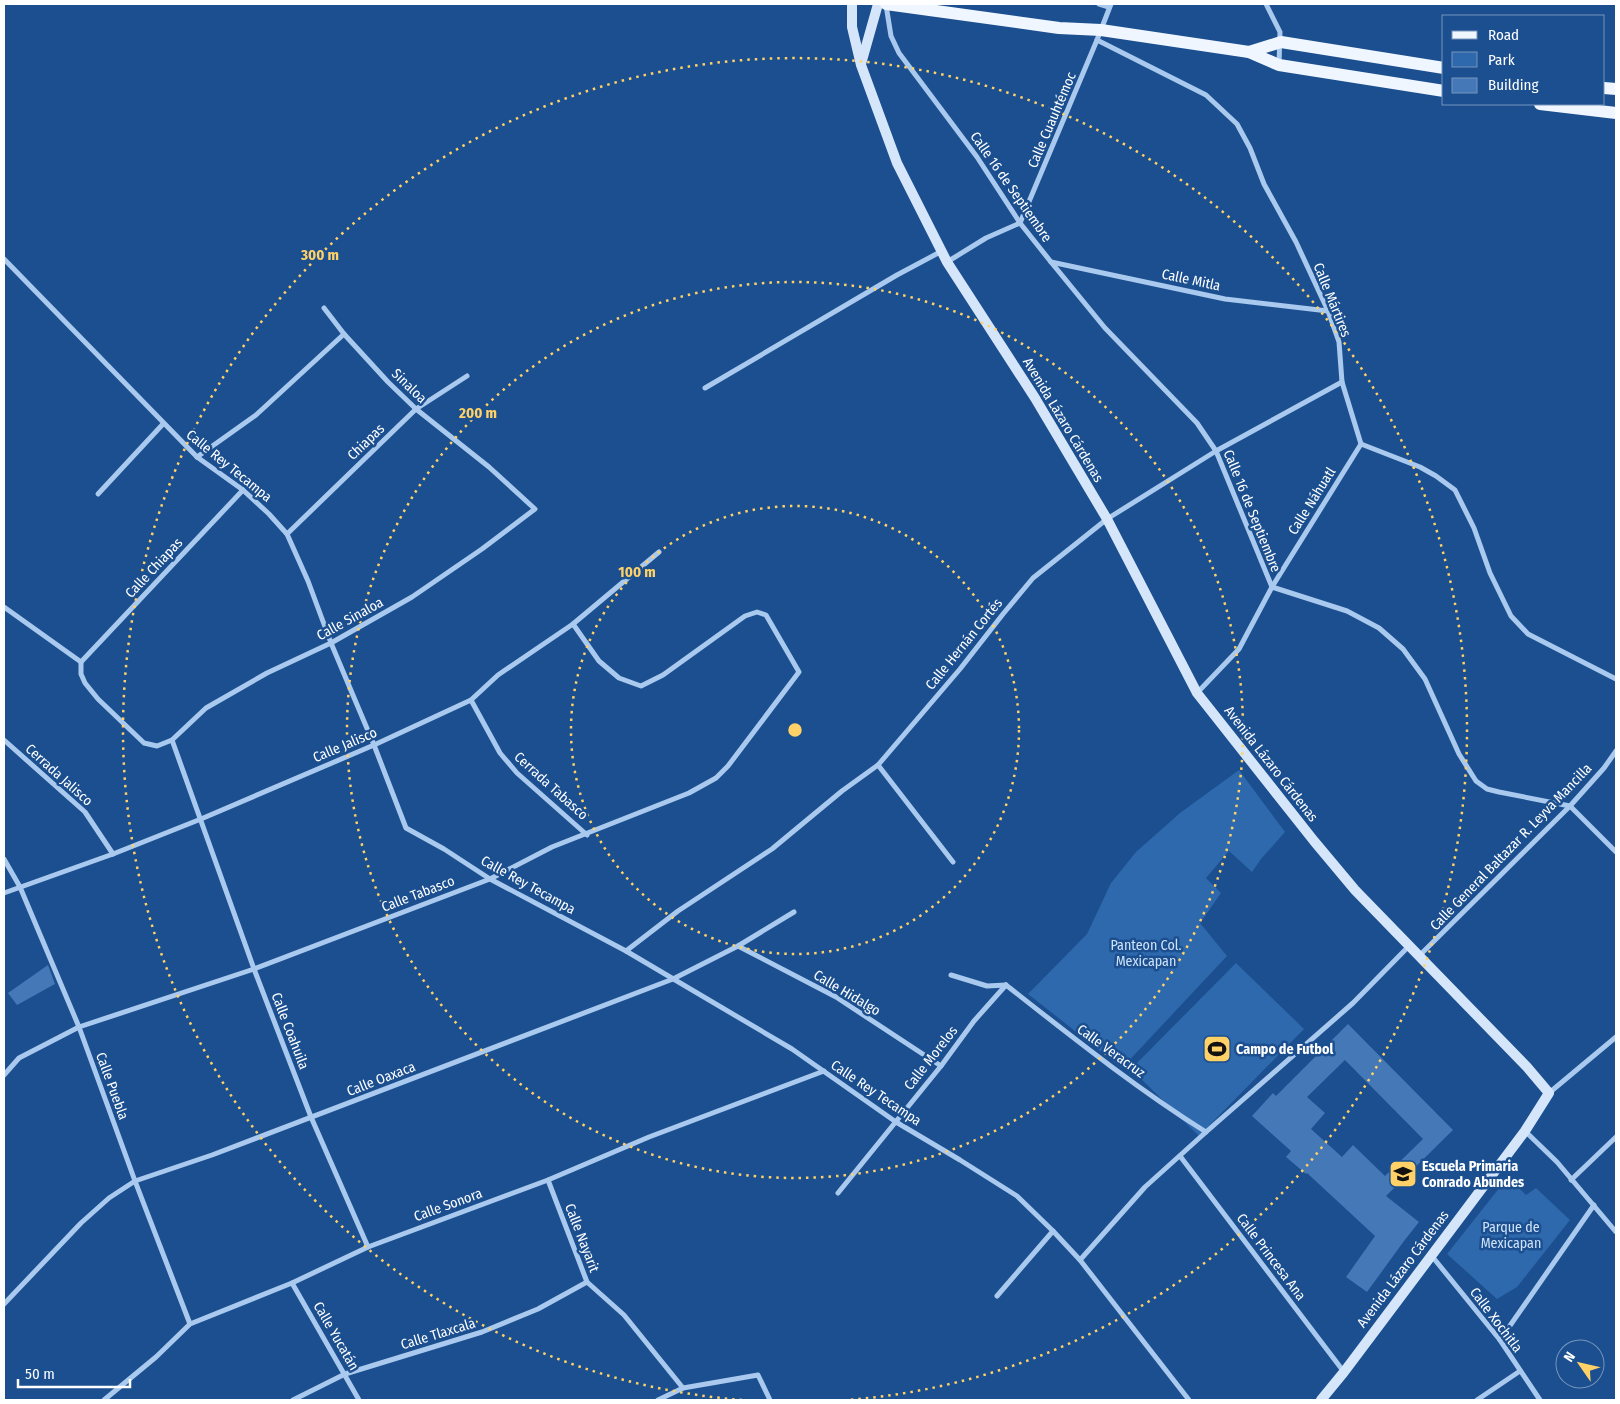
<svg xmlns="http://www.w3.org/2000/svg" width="1620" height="1404" viewBox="0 0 1620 1404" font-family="'Fira Sans Condensed',sans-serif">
	<rect width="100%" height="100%" fill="#1b4f8f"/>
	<g fill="#2e69ad">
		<polygon points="1239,770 1285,832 1261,859 1252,872 1229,851 1206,878 1221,893 1200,923 1227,956 1122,1068 1028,994 1087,934 1111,883 1136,852 1180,813"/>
		<polygon points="1236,963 1304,1029 1199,1136 1131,1069"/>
		<polygon points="1508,1177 1526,1195 1536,1188 1570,1220 1517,1287 1497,1299 1447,1254"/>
	</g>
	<g fill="#4478b7" fill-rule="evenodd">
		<polygon points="48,965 55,984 17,1005 8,993"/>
		<path d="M1348,1024L1453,1130L1386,1196L1419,1222L1404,1241L1367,1292L1346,1277L1375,1236L1307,1173L1306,1174L1286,1157L1291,1151L1252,1116L1273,1093L1276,1096ZM1345,1060L1423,1139L1385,1176L1353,1145L1342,1157L1311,1129L1325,1113L1307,1097Z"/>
	</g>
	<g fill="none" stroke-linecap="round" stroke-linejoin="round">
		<g stroke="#a9c9ee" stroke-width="5">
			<polyline points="1099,4 1109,7"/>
			<polyline points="1266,4 1280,32 1279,64"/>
			<polyline points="886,5 891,36 899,53 977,157 1020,223 1051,262 1105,328 1197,423 1216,451 1272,587 1347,611 1379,628 1403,649 1425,679 1459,754 1476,781 1487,789 1499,792 1570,806 1616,852"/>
			<polyline points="1097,40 1206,95 1237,124 1250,148 1264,184 1296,242 1328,311 1339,342 1342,382 1361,444"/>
			<polyline points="4,259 197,457 243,490 269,514 287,534 308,581 331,643 374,745 406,828 444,849 490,879 626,951 792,1049 896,1122 960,1160 1017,1196 1053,1231 1080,1260 1189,1400"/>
			<polyline points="947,262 986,238 1020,223 1097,40 1111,4"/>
			<polyline points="1051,262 1225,299 1328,311"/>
			<polyline points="705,388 897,275 942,251"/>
			<polyline points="1361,444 1420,467 1436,476 1455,490 1474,528 1490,573 1511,616 1528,634 1616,679"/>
			<polyline points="197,457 256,415 344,334"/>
			<polyline points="98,494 163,424"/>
			<polyline points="287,534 416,409 467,376"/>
			<polyline points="4,607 81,662"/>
			<polyline points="81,662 81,674 85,683 98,699 144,743 157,746 172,740 206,708 267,673 331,643 412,597 482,549 535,509 489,467 416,409 388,382 344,334 324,308"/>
			<polyline points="81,662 243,490"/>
			<polyline points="1197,693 1239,649 1272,587 1361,444"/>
			<polyline points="471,700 500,753 517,773 587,835"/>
			<polyline points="4,740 85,812 113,854"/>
			<polyline points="172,740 254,969 311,1117 368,1247"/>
			<polyline points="878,765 953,862"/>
			<polyline points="4,859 20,887 79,1027 135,1181 190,1324"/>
			<polyline points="4,893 113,854 201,819 374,745 471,700 498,675 573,624 659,552"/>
			<polyline points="738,946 836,997 941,1066"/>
			<polyline points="626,951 678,911 772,849 842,791 878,765 960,669 1003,614 1033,578 1107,519 1216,451 1342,382"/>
			<polyline points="1419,956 1570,806 1604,768 1616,751"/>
			<polyline points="951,975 987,986 1006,985"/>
			<path d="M1006,985C1071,1036 1136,1088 1206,1132"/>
			<polyline points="4,1075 19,1058 79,1027 254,969 490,879 552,847 689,793 716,778 728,766 799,672 766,615 757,612 745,616 663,675 641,686 619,678 599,661 573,624"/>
			<polyline points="1549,1093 1616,1037"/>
			<polyline points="1525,1131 1557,1162 1616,1232"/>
			<polyline points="1180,1156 1344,1372"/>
			<polyline points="548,1180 587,1282 624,1315 683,1388"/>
			<polyline points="1571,1180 1616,1137"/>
			<polyline points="838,1193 941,1066 974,1021 1006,985"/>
			<polyline points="1431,1255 1500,1340 1540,1400"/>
			<polyline points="1080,1260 1145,1187 1206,1132 1353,1003 1408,947"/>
			<polyline points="292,1283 359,1400"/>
			<polyline points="997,1296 1053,1231"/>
			<polyline points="4,1304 81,1223 109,1198 135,1181 212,1155 673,979 738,946 794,912"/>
			<polyline points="1500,1340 1594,1205"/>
			<polyline points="104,1400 156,1357 190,1324 292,1283 368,1247 548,1180 649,1137 824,1071"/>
			<polyline points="293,1400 345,1374 482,1332 538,1309 587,1282"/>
			<polyline points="658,1400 683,1388 758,1375 770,1400"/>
			<polyline points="1477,1400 1520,1371"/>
		</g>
		<g stroke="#d6e6fa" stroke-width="10">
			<polyline points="852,4 852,27 861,65 897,163 947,262 1035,398 1107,519 1197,693 1314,841 1355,890 1527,1067 1549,1093 1525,1131 1344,1372 1321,1400"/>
			<polyline points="861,64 878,4"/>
		</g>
		<g stroke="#f0f6ff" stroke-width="12">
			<polyline points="886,4 1059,28 1101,30 1249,52 1279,65 1444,91"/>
			<polyline points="1249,52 1281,42 1444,68"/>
			<polyline points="1604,88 1616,89"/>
			<polyline points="1540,104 1616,113"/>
		</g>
	</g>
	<g fill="none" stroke="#ffd166" stroke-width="2.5" stroke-dasharray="2.5 5">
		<circle cx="795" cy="730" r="224"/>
		<circle cx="795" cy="730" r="448"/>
		<path d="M742 1400A672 672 0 1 1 848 1400"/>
	</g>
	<defs>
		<symbol id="stadium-square" viewBox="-11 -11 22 22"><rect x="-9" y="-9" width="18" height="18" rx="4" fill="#ffd166" stroke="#1b4f8f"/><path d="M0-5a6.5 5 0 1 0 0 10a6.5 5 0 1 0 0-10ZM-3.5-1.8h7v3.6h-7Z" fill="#111"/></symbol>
		<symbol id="school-square" viewBox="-11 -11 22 22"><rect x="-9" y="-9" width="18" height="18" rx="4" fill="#ffd166" stroke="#1b4f8f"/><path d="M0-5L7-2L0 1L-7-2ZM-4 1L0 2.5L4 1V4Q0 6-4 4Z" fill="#111"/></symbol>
	</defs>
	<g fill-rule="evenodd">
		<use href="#stadium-square" x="1201" y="1033" width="32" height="32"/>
		<use href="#school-square" x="1387" y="1158" width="32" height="32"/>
	</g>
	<g text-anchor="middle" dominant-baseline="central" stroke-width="5" stroke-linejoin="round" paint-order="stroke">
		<g font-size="14" fill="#fff" stroke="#1b4f8f">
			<text transform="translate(1052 120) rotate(-67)">Calle Cuauhtémoc</text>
			<text transform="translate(1011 187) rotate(55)">Calle 16 de Septiembre</text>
			<text transform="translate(1191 280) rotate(12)">Calle Mitla</text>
			<text transform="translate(1332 300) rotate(68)">Calle Mártires</text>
			<text transform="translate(409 386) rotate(44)">Sinaloa</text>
			<text transform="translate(1063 420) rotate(59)">Avenida Lázaro Cárdenas</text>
			<text transform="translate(366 442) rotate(-44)">Chiapas</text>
			<text transform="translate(229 466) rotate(39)">Calle Rey Tecampa</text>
			<text transform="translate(1312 501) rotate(-58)">Calle Náhuatl</text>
			<text transform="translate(1252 511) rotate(68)">Calle 16 de Septiembre</text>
			<text transform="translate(154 568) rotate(-47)">Calle Chiapas</text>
			<text transform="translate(350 619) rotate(-29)">Calle Sinaloa</text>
			<text transform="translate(964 644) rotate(-51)">Calle Hernán Cortés</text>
			<text transform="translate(345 745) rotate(-23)">Calle Jalisco</text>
			<text transform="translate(1271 764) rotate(52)">Avenida Lázaro Cárdenas</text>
			<text transform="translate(59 775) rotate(42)">Cerrada Jalisco</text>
			<text transform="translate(551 786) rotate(42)">Cerrada Tabasco</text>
			<text transform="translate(1511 847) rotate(-46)">Calle General Baltazar R. Leyva Mancilla</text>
			<text transform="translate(528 885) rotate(29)">Calle Rey Tecampa</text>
			<text transform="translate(418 894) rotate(-21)">Calle Tabasco</text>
			<text transform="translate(847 993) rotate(31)">Calle Hidalgo</text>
			<text transform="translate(290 1031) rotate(69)">Calle Coahuila</text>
			<text transform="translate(1111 1051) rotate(36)">Calle Veracruz</text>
			<text transform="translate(931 1058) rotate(-52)">Calle Morelos</text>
			<text transform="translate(381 1079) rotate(-21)">Calle Oaxaca</text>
			<text transform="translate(112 1086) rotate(70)">Calle Puebla</text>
			<text transform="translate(876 1093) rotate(34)">Calle Rey Tecampa</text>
			<text transform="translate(448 1205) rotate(-20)">Calle Sonora</text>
			<text transform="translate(582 1238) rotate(69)">Calle Nayarit</text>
			<text transform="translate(1271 1257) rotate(53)">Calle Princesa Ana</text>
			<text transform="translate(1403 1269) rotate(-53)">Avenida Lázaro Cárdenas</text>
			<text transform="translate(1496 1320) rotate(53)">Calle Xochitla</text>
			<text transform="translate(438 1334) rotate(-17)">Calle Tlaxcala</text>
			<text transform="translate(336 1336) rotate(60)">Calle Yucatán</text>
		</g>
		<g font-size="14" fill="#cfe3fa" stroke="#1b4f8f">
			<text x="1146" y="945">Panteon Col.<tspan x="1146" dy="16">Mexicapan</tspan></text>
			<text x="1511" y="1227">Parque de<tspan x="1511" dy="16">Mexicapan</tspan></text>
		</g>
		<g font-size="14" font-weight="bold" fill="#fff" stroke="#1b4f8f" text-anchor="start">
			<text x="1236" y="1049">Campo de Futbol</text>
			<text x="1422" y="1166">Escuela Primaria<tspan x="1422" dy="16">Conrado Abundes</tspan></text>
		</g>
	</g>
	<circle cx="795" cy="730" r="8" fill="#ffd166" stroke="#1b4f8f" stroke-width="2.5"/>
	<g font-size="15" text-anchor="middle" font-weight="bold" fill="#ffd166" stroke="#1b4f8f" stroke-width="5" stroke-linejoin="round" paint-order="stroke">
		<text x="320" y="260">300 m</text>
		<text x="478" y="418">200 m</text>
		<text x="637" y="577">100 m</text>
	</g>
	<rect width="1620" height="1404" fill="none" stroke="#ffffff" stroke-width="10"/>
	<rect x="1442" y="15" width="162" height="90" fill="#1b4f8f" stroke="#7695bc"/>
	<rect x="1452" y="31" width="25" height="8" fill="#f0f6ff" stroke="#7695bc"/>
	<text x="1488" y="40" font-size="15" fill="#ffffff">Road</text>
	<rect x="1452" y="52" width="25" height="15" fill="#2e69ad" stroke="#7695bc"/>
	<text x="1488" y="65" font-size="15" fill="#ffffff">Park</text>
	<rect x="1452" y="78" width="25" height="15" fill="#4478b7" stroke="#7695bc"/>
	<text x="1488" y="90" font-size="15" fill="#ffffff">Building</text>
	<g transform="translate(1580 1364) rotate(304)"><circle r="24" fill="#1b4f8f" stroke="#7695bc"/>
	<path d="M0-4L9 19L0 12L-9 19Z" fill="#ffd166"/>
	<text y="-8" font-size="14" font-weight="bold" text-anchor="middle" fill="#ffffff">N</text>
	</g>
	<path d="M18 1379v8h112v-8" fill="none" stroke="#ffffff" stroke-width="2.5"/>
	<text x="25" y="1379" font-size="15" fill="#ffffff" stroke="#1b4f8f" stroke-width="4" paint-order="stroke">50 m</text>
</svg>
